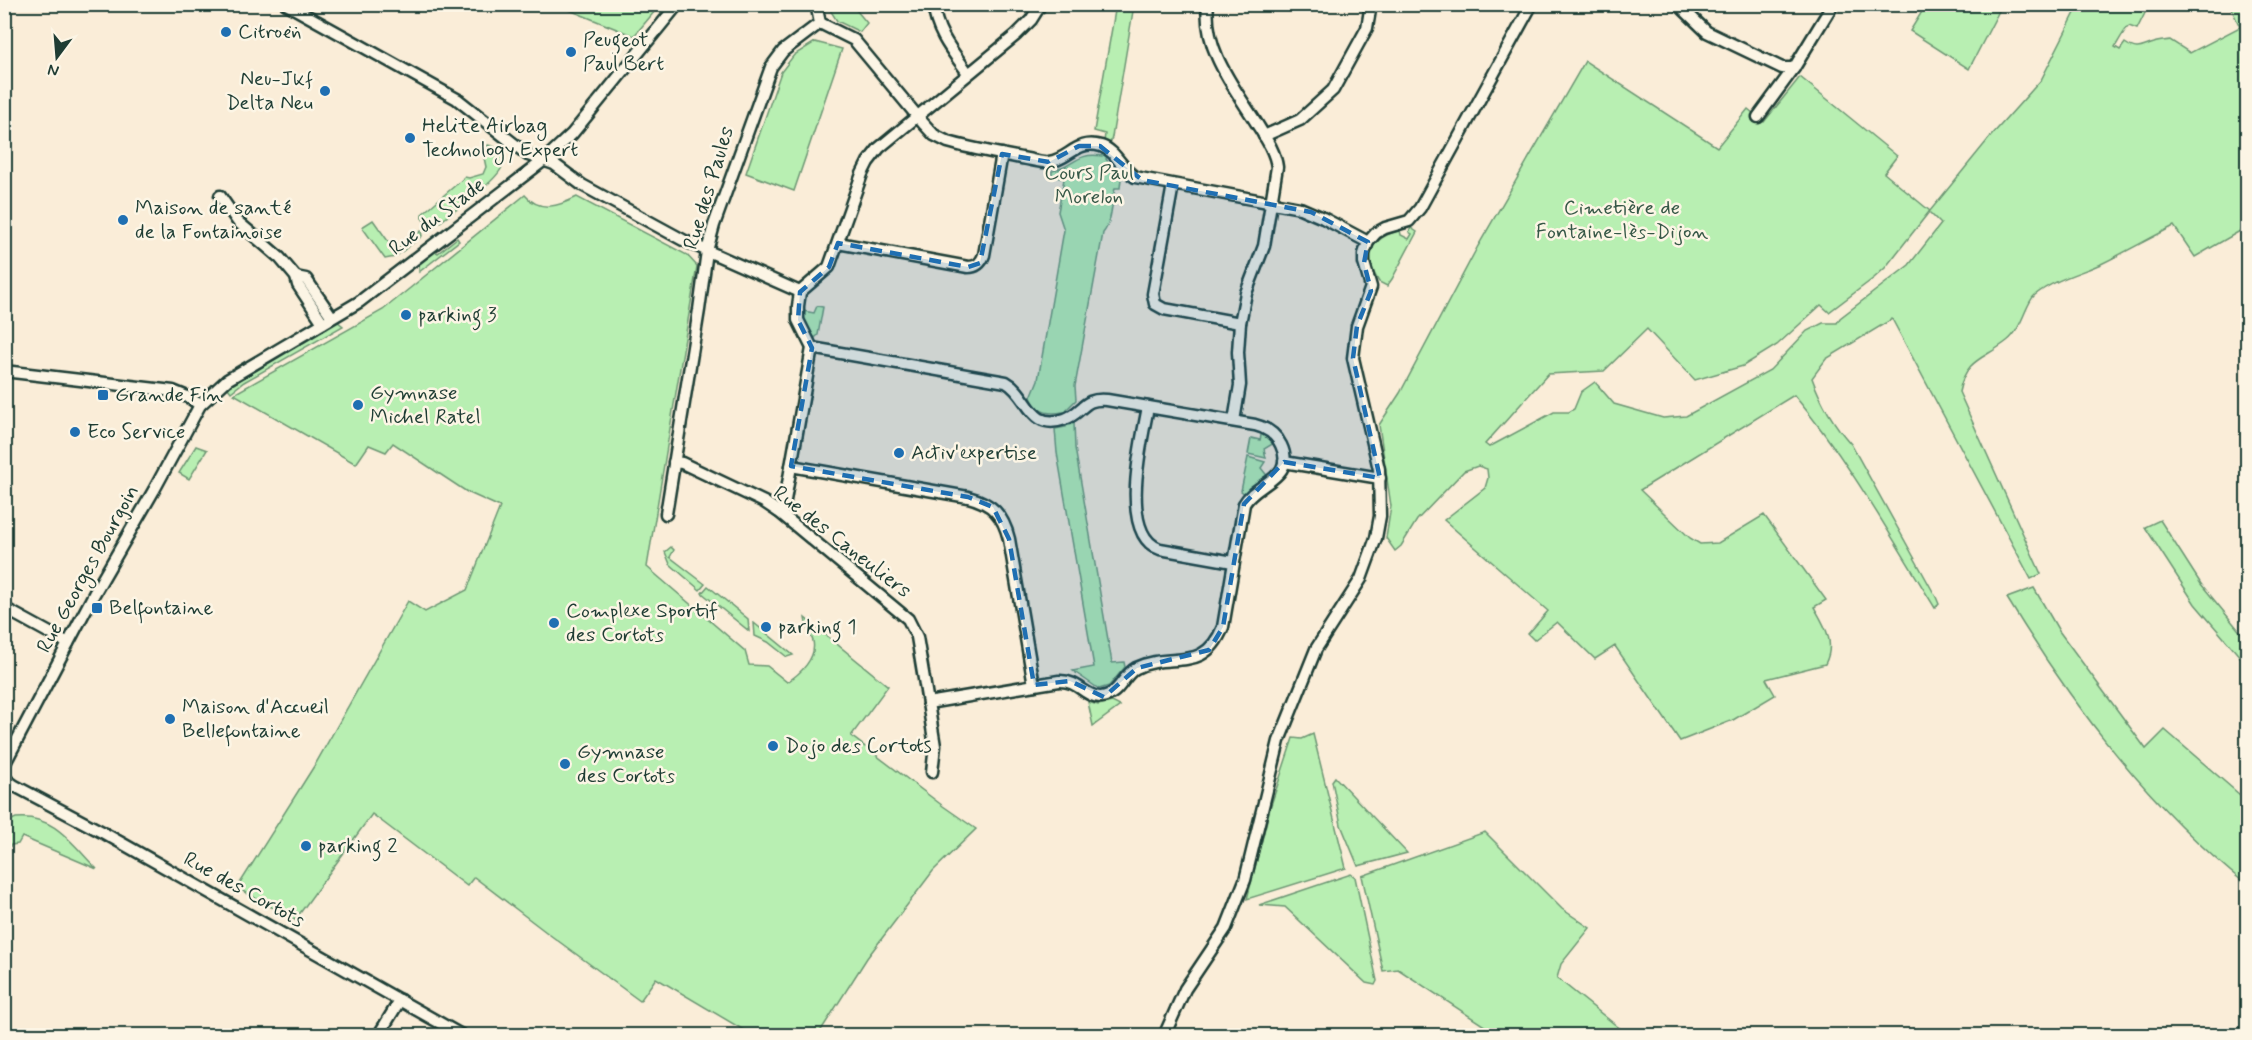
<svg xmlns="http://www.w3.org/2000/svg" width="2252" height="1040" viewBox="0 0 2252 1040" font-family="Mynerve,sans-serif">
	<rect width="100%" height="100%" fill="#faedd8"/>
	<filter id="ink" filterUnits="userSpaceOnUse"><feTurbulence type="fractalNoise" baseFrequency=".0167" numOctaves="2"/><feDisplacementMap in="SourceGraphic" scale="12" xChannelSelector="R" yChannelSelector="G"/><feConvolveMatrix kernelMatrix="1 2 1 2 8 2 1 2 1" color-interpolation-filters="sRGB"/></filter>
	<g filter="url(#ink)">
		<g fill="#b8efb2" stroke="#6c9673" stroke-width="1.5" fill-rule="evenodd">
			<polygon points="557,5 660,5 634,36"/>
			<polygon points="827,5 852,5 867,23 860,32 837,21"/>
			<path d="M1116,5H1134L1112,137L1106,159L1121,179L1120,188H1115C1112,201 1112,223 1103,233L1075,386L1076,400L1067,409L1070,425L1074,423L1075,448L1112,663L1124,662L1125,667L1109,686L1099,689L1073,671L1094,667L1057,453L1055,429L1066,427L1063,412C1049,415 1036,412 1031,397L1038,380L1064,230L1058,212L1064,179L1052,176V171C1075,167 1075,152 1102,156L1105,134L1094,131Z"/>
			<polygon points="1926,5 2002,5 1969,69 1910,31"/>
			<path d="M2079,5H2149L2137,29L2129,26C2125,29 2118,42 2115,47L2120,50L2125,43C2138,52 2141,47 2154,43C2159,41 2165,41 2170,40L2190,53L2240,27L2231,8L2232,5H2247V227L2195,257L2174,226C2150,238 2126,252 2101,264C2080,273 2053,280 2035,295C2026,302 2022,330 2007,341C1983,360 1966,358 1959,392L2041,574L2031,579L1892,319L1826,359L1812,378C1821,403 1834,425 1851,444L1936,597L1939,604L1935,608C1890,535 1849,461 1794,395L1640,490L1690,538L1700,544L1718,543L1764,515L1826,600L1814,607C1825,626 1836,643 1825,664L1766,679L1775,695L1733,720L1680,741L1615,646L1595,659L1557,622L1534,640L1528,634L1548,611L1444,520L1485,488L1488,478L1487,469L1478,466L1464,471L1417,520L1401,546L1395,551L1386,538L1391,506L1379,425L1400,393L1478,246L1585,61L1717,147L1748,109L1764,122L1800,77L1897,156L1884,173L1930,211L1991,136L2041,80ZM1929,212L1941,224L1909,265L1840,318L1837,323H1823L1807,331L1770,370L1686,416L1663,418L1614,404L1595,382L1581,392L1574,409L1569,412H1554L1489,447L1485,444L1548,374L1604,371L1647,329L1695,380L1743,366L1777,345L1821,305L1829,312L1874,278L1885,268Z"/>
			<polygon points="815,42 842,49 794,191 746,173 781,72 794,55"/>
			<path d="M488,145C494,146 499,148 501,155C503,160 503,165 501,169C492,185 450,214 435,226H428L422,218V214L465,177L469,178L483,174L486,167L483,153Z"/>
			<path d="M525,195C540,213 559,206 577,197L687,255L697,266L647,567L745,651L749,665L767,666L787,682C800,674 817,658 813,641C810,633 806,626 805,618L888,686L851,736L943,806L976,829L933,871L867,958L818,1035H752L656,978L640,1001L550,935L474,877L467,886L372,814L295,920L237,888L316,763L408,601L425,612L467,590L500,507L467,492L393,443L386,452L369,445L356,464L234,394L383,310Z"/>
			<polygon points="373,220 395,251 421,231 422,236 395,257 385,259 362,227"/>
			<path d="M1411,228L1417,232L1392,279L1387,286L1379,282C1361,254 1372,238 1400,230L1401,235L1409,239L1412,234L1409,232Z"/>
			<polygon points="457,238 459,241 419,272 419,264 435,251 438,253"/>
			<polygon points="817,306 823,307 818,335 815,338 806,327 803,311 814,313"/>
			<polygon points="337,321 343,326 244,382 231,392 228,388 241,376"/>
			<polygon points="1262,431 1274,443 1264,449 1266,458 1248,454 1251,438 1260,440"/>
			<polygon points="196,446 207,450 189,479 179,473"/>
			<polygon points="1248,457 1265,462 1261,468 1269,478 1250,488 1245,494 1241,491"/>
			<polygon points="2160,520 2201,584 2247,640 2247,665 2195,604 2145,527"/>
			<polygon points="671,547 674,550 670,557 705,584 700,590 670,564 665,552"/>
			<polygon points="708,586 748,619 749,631 702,593"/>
			<path d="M2034,588L2059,631L2146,749L2165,730L2247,801V885C2149,807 2072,705 2007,598Z"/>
			<polygon points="754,623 793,655 787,657 768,642 755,636"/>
			<polygon points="1088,702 1098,705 1112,702 1120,706 1093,726"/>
			<polygon points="1313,734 1346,868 1247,899 1270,808 1293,738 1302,739"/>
			<polygon points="1335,777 1407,853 1358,866 1341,825 1332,781"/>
			<path d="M16,818C54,814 72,844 97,869L22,837L18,844L11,845L5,853V823Z"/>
			<polygon points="1485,832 1562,909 1590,928 1561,964 1557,978 1628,1035 1498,1035 1398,969 1383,971 1362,876"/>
			<polygon points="1351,874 1355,877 1377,981 1375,985 1366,983 1285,907 1259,905"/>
		</g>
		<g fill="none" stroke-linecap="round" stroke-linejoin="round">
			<defs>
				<g id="street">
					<polyline points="286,4 457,99 528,155 554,164 582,185 683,240 800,292"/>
					<polyline points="816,4 820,23"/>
					<path d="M933,4C936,32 952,51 968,73"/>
					<path d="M1208,4C1203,50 1234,87 1257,124C1265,137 1275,151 1277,167L1264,246L1246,293L1240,323L1238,352L1240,385L1234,421"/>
					<polyline points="1678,4 1707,32 1782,68 1794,68"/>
					<path d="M820,23L854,40L923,123L934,135L948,142C972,149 997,153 1021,158C1030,159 1040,163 1049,162C1070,159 1076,139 1101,146C1117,151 1121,169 1135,177L1300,208L1323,218L1368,242"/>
					<polyline points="1758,117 1794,68 1833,4"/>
					<polyline points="1264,136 1300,120 1333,90 1367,28 1371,4"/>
					<polyline points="1173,185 1153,294 1155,304 1164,309 1240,323"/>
					<polyline points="220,196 238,222 280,258 296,277 298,285 323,323"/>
					<path d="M838,243L968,267C977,267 981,263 984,255L1002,154"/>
					<polyline points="296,277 306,279 332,317"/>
					<path d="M812,348L1006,382C1029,394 1029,432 1065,419C1083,413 1083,397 1107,400L1255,425C1267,428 1276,434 1281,445C1297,478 1255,483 1244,504L1223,627C1204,675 1170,651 1136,668C1122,676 1120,695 1101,697C1086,698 1078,680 1059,681L928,703"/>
					<polyline points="4,371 173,391 190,398 200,405"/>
					<path d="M1148,407C1142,439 1118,535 1160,549L1233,562"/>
					<polyline points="674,462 682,463 764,502 779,512 908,619 917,637 928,703 935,746 932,772"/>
					<polyline points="1284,462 1380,478"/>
					<path d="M791,466L968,497C992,503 1003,515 1009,539L1034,685"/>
					<polyline points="779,512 784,506 812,348 798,320 798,306 800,292 829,267 862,174 868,162 879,148 1016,35 1031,20 1041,4"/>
					<polyline points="666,514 699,310 707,251 714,225 771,67 783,51 820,23"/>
					<polyline points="4,608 68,643"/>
					<polyline points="4,765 94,594 154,490 200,405 227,380 359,302 543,161 572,134 678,4"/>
					<polyline points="4,778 15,786 102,832 463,1036"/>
					<polyline points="378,1036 400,1000"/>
					<polyline points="1164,1036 1185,989 1226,928 1245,880 1279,741 1316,649 1361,579 1376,538 1380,516 1379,469 1353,358 1357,326 1371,287 1364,263 1364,254 1368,242 1376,233 1385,228 1409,221 1420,208 1532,4"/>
				</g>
			</defs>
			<use href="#street" stroke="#1f3d34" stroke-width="15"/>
			<use href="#street" stroke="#fcf5e5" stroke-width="10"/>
		</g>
	</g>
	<path fill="#1f6fb2" fill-opacity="0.2" stroke="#1f6fb2" stroke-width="4.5" stroke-dasharray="12 8" stroke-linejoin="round" d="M1079,146H1100L1142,180L1311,212L1368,242L1364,263L1371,291L1357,326L1353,358L1380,478L1284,462L1244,504L1223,627L1209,650L1137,668L1104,697L1070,681L1034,685L1009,539L993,507L968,497L791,466L812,348L798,320L800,292L829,267L838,243L968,267L980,263L1002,154L1049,162Z"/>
	<g fill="#1f6fb2" stroke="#fcf5e5" stroke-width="2">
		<circle cx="226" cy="32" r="6"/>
		<circle cx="571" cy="52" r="6"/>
		<circle cx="325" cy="91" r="6"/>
		<circle cx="410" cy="138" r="6"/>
		<circle cx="123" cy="220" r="6"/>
		<circle cx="406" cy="315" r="6"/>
		<rect x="97" y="389" width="12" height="12" rx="3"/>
		<circle cx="358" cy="405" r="6"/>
		<circle cx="75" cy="432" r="6"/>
		<circle cx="899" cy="453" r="6"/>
		<rect x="91" y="602" width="12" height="12" rx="3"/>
		<circle cx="554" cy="623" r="6"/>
		<circle cx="766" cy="627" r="6"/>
		<circle cx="170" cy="719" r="6"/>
		<circle cx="773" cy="746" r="6"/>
		<circle cx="565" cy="764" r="6"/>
		<circle cx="306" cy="846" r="6"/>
	</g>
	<g text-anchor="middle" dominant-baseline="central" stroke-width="5" stroke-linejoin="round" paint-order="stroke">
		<g font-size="21" fill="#1f3d34" stroke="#fcf5e5" text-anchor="start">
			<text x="238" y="32">Citroën</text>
			<text x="583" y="40">Peugeot<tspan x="583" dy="24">Paul Bert</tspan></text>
			<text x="313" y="79" text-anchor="end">Neu-Jkf<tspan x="313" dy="24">Delta Neu</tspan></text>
			<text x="422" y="126">Helite Airbag<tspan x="422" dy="24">Technology Expert</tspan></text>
			<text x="135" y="208">Maison de santé<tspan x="135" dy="24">de la Fontainoise</tspan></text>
			<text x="418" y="315">parking 3</text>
			<text x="370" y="393">Gymnase<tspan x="370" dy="24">Michel Ratel</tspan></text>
			<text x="115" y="395">Grande Fin</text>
			<text x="87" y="432">Eco Service</text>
			<text x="911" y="453">Activ'expertise</text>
			<text x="109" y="608">Belfontaine</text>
			<text x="566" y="611">Complexe Sportif<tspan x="566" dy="24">des Cortots</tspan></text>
			<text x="778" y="627">parking 1</text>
			<text x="182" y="707">Maison d'Accueil<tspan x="182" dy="24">Bellefontaine</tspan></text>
			<text x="785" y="746">Dojo des Cortots</text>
			<text x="577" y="752">Gymnase<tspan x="577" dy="24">des Cortots</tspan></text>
			<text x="318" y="846">parking 2</text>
		</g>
		<g font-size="21" fill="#365847" stroke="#fcf5e5">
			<text x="1089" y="173">Cours Paul<tspan x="1089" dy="24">Morelon</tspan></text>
			<text x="1622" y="208">Cimetière de<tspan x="1622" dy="24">Fontaine-lès-Dijon</tspan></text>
		</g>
		<g font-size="21" fill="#1f3d34" stroke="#fcf5e5">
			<text transform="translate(709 188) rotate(-73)">Rue des Paules</text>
			<text transform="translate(437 217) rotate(-37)">Rue du Stade</text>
			<text transform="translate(842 542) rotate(38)">Rue des Caneuliers</text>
			<text transform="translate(88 569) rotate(-61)">Rue Georges Bourgoin</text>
			<text transform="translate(244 890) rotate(29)">Rue des Cortots</text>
		</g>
	</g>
	<rect width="2252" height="1040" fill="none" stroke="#fcf5e5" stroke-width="24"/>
	<rect x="12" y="12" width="2228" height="1016" fill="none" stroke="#1f3d34" stroke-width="2" filter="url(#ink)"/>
	<g transform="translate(57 57) rotate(196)" stroke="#fcf5e5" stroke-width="4.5" paint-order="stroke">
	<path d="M0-4.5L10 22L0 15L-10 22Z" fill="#1f3d34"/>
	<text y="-9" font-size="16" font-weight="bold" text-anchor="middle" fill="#1f3d34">N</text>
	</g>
</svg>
